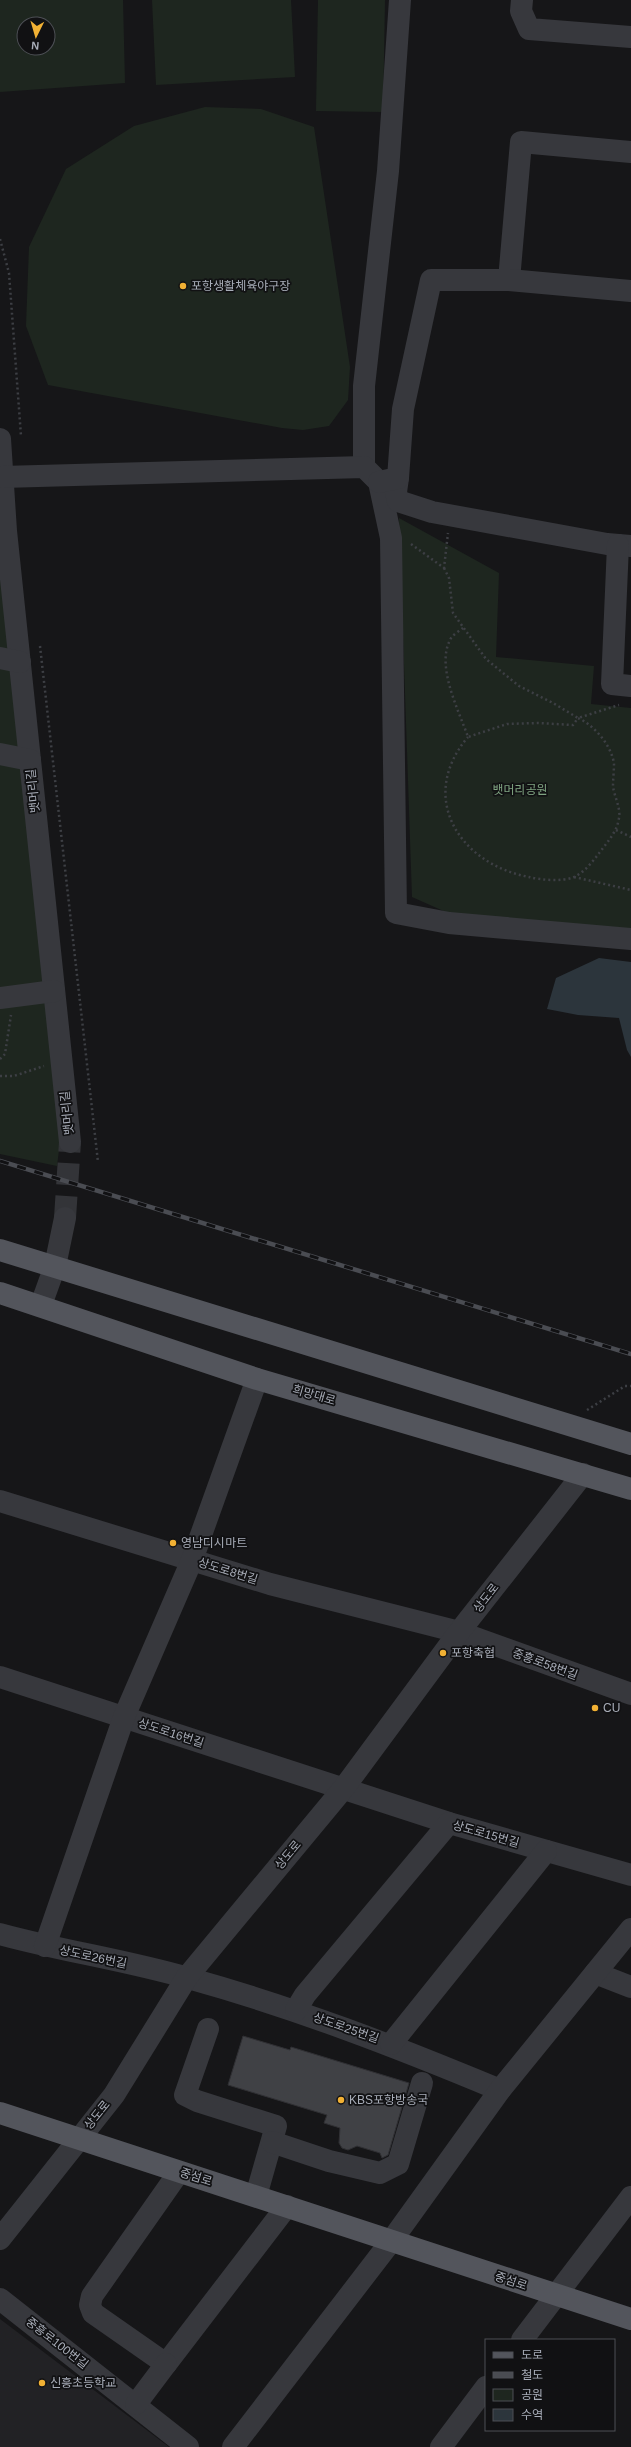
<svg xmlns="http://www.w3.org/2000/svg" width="631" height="2447" viewBox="0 0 631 2447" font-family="Arial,'Noto Sans KR',sans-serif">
	<rect width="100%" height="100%" fill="#161618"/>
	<polygon fill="#222225" points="0,2319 169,2447 0,2447"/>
	<g fill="#1e261f" fill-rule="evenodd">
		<path d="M0,0H123L125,83L0,92ZM24,24H48V48H24Z"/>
		<polygon points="152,0 291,0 295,77 156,85"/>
		<polygon points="318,0 385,0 383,112 316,111"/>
		<polygon points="205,107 261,109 314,127 350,367 348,400 329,426 303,430 282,428 48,385 26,326 29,247 66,169 134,126"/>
		<polygon points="0,457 60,1142 57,1166 0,1154"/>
		<polygon points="399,518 499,573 496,657 594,666 591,704 631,708 631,930 448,913 412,897"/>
	</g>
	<polygon fill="#2c353c" points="599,958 631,962 631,1057 627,1050 619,1018 578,1015 547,1009 556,978"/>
	<polygon fill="#404145" stroke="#303034" points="243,2036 290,2050 291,2047 409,2083 388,2155 382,2158 380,2153 357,2146 348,2150 342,2148 339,2143 340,2128 324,2123 327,2115 228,2085"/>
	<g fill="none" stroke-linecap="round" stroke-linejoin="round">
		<polyline stroke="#333438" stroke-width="22" stroke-dasharray="22 11" stroke-linecap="butt" points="65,1218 70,1142"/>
		<g stroke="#3d3f44" stroke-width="2.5" stroke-dasharray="2 3" stroke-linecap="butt">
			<polyline points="0,239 9,273 21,436"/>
			<polyline points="411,544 444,568 448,533"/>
			<polyline points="444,568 449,578 453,613 486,659 519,686 553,703 578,718 619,705"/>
			<path d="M463,628C459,631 452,635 450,640C436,667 459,711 468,737L507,724L538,723L573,725L578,718C594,725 612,746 614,764C614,771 613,779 613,786C614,796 621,808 619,818C617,832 608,841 600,852C593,861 585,872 574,877C562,882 541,880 529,877C459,864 417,797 468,737"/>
			<polyline points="40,646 98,1162"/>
			<polyline points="616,830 631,837"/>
			<polyline points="574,877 631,890"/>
			<polyline points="0,1059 5,1054 11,1015"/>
			<polyline points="0,1076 14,1076 44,1066"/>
			<polyline points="587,1410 625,1386 631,1386"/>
		</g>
		<g stroke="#37383d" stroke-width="22">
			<polyline points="522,0 521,11 529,29 631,37"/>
			<polyline points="509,280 521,142 631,152"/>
			<polyline points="0,439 6,531 70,1142"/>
			<polyline points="364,467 364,386 388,171 400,0"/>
			<polyline points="2,477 364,467 379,482 391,538 396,913 449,923 631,939"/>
			<polyline points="398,478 396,492 398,501 432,512 607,544 631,546"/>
			<polyline points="379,482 398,478 403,409 431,280 509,280 631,291"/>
			<polyline points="618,545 612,684 631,686"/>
			<polyline points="0,658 20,662"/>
			<polyline points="0,754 30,760"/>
			<polyline points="0,998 54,991"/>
			<polyline points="41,1305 55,1266 65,1218"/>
			<polyline points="0,1501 270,1584 459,1632 631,1694"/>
			<polyline points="0,1677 449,1823 631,1875"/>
			<path d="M0,1934C62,1951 126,1960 188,1978C296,2008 397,2047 500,2090"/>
			<polyline points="45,1946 124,1717 192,1560 257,1379"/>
			<polyline points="595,1973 631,1987"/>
			<polyline points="296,2010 305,1995 449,1823"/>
			<polyline points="208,2029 185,2095 197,2101 276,2126 256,2196"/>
			<polyline points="391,2044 546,1851"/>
			<polyline points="272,2142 329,2161 380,2173 398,2164 422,2083"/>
			<polyline points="179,2172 92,2296 90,2305 93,2313 166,2364 287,2206"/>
			<polyline points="0,2239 114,2095 187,1977 343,1789 459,1632 583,1474"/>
			<polyline points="0,2299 188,2447"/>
			<polyline points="522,2340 631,2197"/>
			<polyline points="136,2404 166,2364"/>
			<polyline points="233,2447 392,2240 500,2090 631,1929"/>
			<polyline points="441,2447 486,2387"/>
		</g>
		<g stroke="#53555c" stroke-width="22">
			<polyline points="0,1250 631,1444"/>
			<polyline points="0,1293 257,1379 631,1489"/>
			<polyline points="0,2113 631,2319"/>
		</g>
		<defs>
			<polyline id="rail" points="0,1161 631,1354"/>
		</defs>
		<use href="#rail" stroke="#4a4c52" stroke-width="4.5"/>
		<use href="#rail" stroke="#111113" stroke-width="3" stroke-dasharray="9" stroke-linecap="butt"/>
	</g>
	<g fill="#f2b134" stroke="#111113" stroke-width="1.5">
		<circle cx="183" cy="286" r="4"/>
		<circle cx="173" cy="1543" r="4"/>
		<circle cx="443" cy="1653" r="4"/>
		<circle cx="595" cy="1708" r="4"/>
		<circle cx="341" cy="2100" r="4"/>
		<circle cx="42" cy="2383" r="4"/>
	</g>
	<g text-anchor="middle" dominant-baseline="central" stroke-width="3.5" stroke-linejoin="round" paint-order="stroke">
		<g font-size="12" fill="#a8adb8" stroke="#111113" text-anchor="start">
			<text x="191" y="286">포항생활체육야구장</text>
			<text x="181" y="1543">영남디시마트</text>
			<text x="451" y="1653">포항축협</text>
			<text x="603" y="1708">CU</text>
			<text x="349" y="2100">KBS포항방송국</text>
			<text x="50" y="2383">신흥초등학교</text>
		</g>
		<g font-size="12" fill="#7fa381" stroke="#111113">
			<text x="520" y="790">뱃머리공원</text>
		</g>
		<g font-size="12" fill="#a8adb8" stroke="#111113">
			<text transform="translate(33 791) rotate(-96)">뱃머리길</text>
			<text transform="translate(67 1113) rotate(-96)">뱃머리길</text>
			<text transform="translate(314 1395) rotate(16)">희망대로</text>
			<text transform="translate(228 1571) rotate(17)">상도로8번길</text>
			<text transform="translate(486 1598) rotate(-52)">상도로</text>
			<text transform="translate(545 1664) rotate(20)">중흥로58번길</text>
			<text transform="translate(171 1733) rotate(18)">상도로16번길</text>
			<text transform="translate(486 1834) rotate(16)">상도로15번길</text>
			<text transform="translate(288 1855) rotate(-50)">상도로</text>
			<text transform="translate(93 1957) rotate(12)">상도로26번길</text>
			<text transform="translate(346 2028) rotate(19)">상도로25번길</text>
			<text transform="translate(97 2115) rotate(-51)">상도로</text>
			<text transform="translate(196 2177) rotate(18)">중섬로</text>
			<text transform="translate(511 2281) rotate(19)">중섬로</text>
			<text transform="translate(57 2343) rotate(38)">중흥로100번길</text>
		</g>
	</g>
	<rect x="485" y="2339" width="130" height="92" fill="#111113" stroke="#4d4f55"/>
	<rect x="493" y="2352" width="20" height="6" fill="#53555c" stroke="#4d4f55"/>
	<text x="521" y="2359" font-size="12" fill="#a8adb8">도로</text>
	<rect x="493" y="2372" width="20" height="6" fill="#4a4c52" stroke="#4d4f55"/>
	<text x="521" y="2379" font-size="12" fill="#a8adb8">철도</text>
	<rect x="493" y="2389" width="20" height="12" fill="#1e261f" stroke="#4d4f55"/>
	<text x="521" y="2399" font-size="12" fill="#a8adb8">공원</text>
	<rect x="493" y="2409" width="20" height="12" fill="#2c353c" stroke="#4d4f55"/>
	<text x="521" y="2419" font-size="12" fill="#a8adb8">수역</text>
	<g transform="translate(36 36) rotate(185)"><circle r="19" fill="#111113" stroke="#4d4f55"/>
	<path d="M0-3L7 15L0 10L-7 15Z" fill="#f2b134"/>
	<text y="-6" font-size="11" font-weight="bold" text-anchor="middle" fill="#a8adb8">N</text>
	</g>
</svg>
